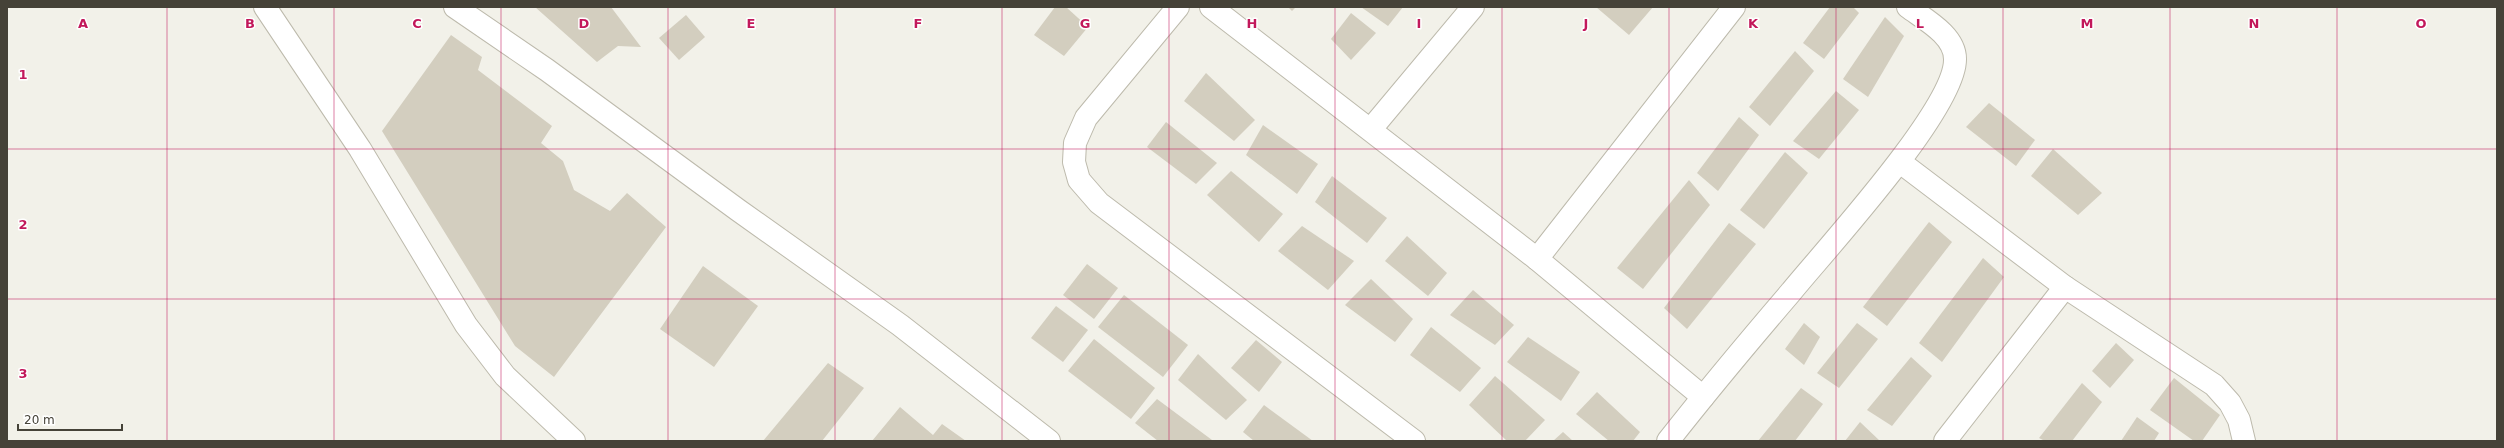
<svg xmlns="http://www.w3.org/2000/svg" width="2504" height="448" viewBox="0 0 2504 448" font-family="'DejaVu Sans',sans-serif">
	<rect width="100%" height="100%" fill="#f2f1e9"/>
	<g fill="#d3cebf">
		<polygon points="535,7 611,7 641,47 618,46 597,62"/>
		<polygon points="1055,7 1066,7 1088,27 1064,56 1034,35"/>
		<polygon points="1288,7 1296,7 1292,11"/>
		<polygon points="1361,7 1403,7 1388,26"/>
		<polygon points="1596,7 1653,7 1629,35"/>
		<polygon points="1830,7 1853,7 1859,13 1824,59 1803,43"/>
		<polygon points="1351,13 1376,33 1351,60 1331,39"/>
		<polygon points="686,15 705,37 679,60 659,38"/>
		<polygon points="1885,17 1904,36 1868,97 1843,79"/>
		<polygon points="451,35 482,57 478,70 552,126 541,143 563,161 574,190 610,211 627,193 666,227 554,377 515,346 382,131"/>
		<polygon points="1795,51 1814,71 1770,126 1749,107"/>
		<polygon points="1206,73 1255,120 1234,141 1184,101"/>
		<polygon points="1836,91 1859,110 1819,159 1793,141"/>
		<polygon points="1989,103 2035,140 2016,166 1966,127"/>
		<polygon points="1739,117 1759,135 1718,191 1697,173"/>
		<polygon points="1166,122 1217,163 1196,184 1147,147"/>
		<polygon points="1263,125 1318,164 1297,194 1246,155"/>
		<polygon points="2053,149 2102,193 2078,215 2031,176"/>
		<polygon points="1785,152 1808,173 1764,229 1740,210"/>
		<polygon points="1231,171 1283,214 1259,242 1207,195"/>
		<polygon points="1332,176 1387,218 1367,243 1315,202"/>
		<polygon points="1689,180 1710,205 1643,289 1617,268"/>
		<polygon points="1929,222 1952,242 1887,326 1863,307"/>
		<polygon points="1729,223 1756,244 1687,329 1664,308"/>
		<polygon points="1302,226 1354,261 1328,290 1278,251"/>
		<polygon points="1407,236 1447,273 1428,296 1385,261"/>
		<polygon points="1983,258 2004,277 1942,362 1919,343"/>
		<polygon points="1087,264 1118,288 1094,319 1063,295"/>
		<polygon points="703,266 758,306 714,367 660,329"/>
		<polygon points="1371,279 1413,319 1395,342 1345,305"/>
		<polygon points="1473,290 1514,325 1495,345 1450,315"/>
		<polygon points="1124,295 1188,345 1163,377 1098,327"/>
		<polygon points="1056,306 1088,330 1063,362 1031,338"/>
		<polygon points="1804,323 1820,337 1804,365 1785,349"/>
		<polygon points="1857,323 1878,339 1839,388 1817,373"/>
		<polygon points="1431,327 1481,368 1460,392 1410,355"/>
		<polygon points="1528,337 1580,372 1561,401 1507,362"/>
		<polygon points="1094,339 1155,388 1131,419 1068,371"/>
		<polygon points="1256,340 1282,362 1259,392 1231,368"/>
		<polygon points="2116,343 2134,360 2110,388 2092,371"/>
		<polygon points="1198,354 1247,400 1226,420 1178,380"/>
		<polygon points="1911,357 1932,376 1892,426 1867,410"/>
		<polygon points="828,363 864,388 822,441 763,441"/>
		<polygon points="1495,376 1545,420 1525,441 1507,441 1469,405"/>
		<polygon points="2174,378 2220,415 2202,441 2194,441 2150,410"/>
		<polygon points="2082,383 2102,402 2072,441 2045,441 2039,438"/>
		<polygon points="1801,388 1823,404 1795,441 1758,441"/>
		<polygon points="1597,392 1640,432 1633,441 1609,441 1576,414"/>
		<polygon points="1157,399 1212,440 1211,441 1158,441 1135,423"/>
		<polygon points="1264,405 1313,441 1254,441 1243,432"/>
		<polygon points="900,407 933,435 942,424 966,441 872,441"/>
		<polygon points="2137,417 2159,433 2154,441 2121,441"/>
		<polygon points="1860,422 1880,441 1845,441"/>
		<polygon points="1563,432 1573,441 1553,441"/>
	</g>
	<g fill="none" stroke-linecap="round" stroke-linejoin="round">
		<defs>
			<g id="minor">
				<polyline points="265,7 360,149 466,325 505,376 574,441"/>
				<polyline points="455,7 547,70 738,210 900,325 1049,441"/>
				<polyline points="1178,7 1086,118 1075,143 1074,162 1079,180 1099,203 1414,441"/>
				<polyline points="1211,7 1537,259 1703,397"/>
				<polyline points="1371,129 1473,7"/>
				<polyline points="1900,162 2065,287 2214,385 2230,403 2239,420 2244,441"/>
				<polyline points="1537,259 1734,7"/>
				<path d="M1668,441C1708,390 1749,341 1791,292C1826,249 1956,108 1955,59C1955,35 1924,19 1908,7"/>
				<polyline points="1945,441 2065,287"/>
			</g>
		</defs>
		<use href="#minor" stroke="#bdbaac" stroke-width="24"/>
		<use href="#minor" stroke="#fff" stroke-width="22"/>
	</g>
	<path fill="none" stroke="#c2185b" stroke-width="1" stroke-opacity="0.55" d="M167,7V441M334,7V441M501,7V441M668,7V441M835,7V441M1002,7V441M1169,7V441M1335,7V441M1502,7V441M1669,7V441M1836,7V441M2003,7V441M2170,7V441M2337,7V441M7,149H2497M7,299H2497"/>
	<g font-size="13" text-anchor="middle" font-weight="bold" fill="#c2185b" stroke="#fff" stroke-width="3" stroke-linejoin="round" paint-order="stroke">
		<text x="83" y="28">A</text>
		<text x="250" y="28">B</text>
		<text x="417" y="28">C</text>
		<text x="584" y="28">D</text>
		<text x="751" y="28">E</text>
		<text x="918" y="28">F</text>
		<text x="1085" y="28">G</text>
		<text x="1252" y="28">H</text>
		<text x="1419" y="28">I</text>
		<text x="1586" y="28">J</text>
		<text x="1753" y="28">K</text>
		<text x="1920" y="28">L</text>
		<text x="2087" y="28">M</text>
		<text x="2254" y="28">N</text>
		<text x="2421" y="28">O</text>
		<text x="23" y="79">1</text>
		<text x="23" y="229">2</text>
		<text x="23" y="378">3</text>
	</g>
	<rect width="2504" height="448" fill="none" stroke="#454238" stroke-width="16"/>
	<path d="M18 424v6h104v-6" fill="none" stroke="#454238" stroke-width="2"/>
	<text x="24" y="424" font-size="12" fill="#454238" stroke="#ffffff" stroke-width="3" paint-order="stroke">20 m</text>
</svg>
